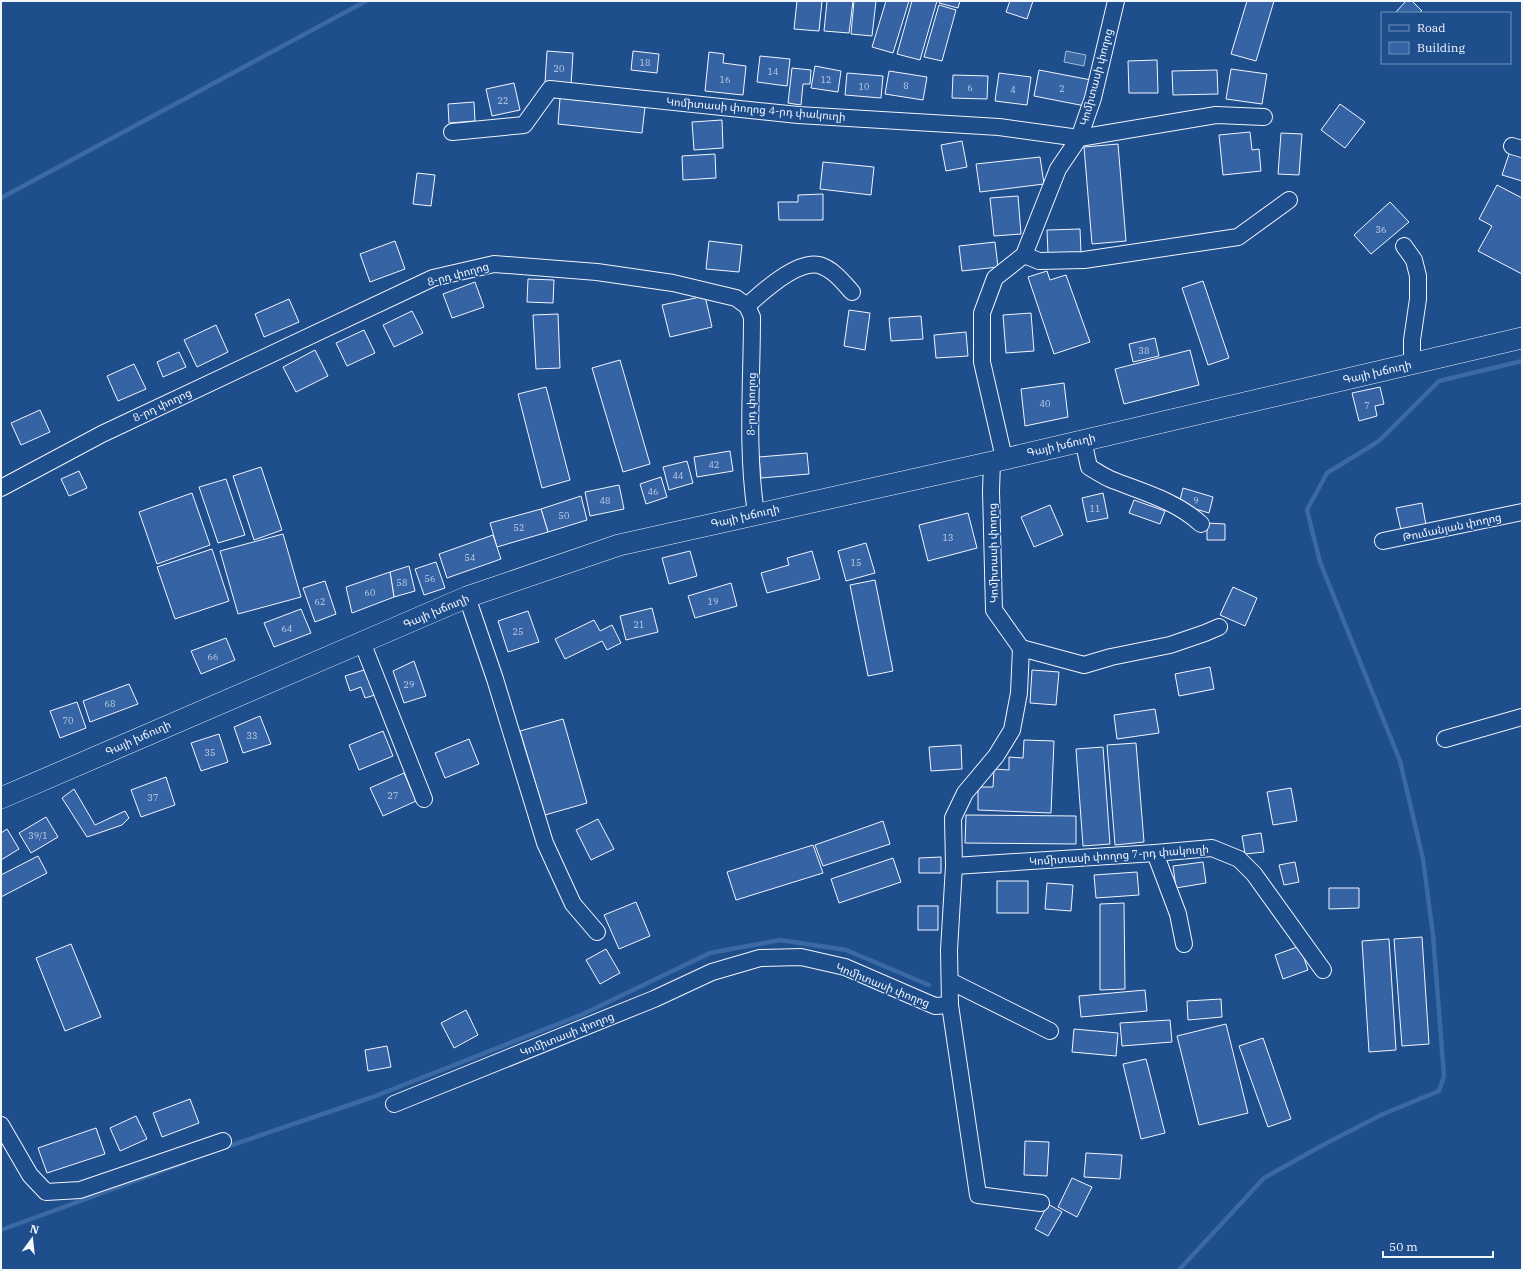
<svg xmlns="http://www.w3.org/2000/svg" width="1523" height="1271" viewBox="0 0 1523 1271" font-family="'IBM Plex Serif','Noto Sans Armenian',serif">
	<rect width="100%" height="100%" fill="#1f4e8c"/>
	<polygon fill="#3b69a3" stroke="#a8bbd7" points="1066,51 1086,55 1084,66 1064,62"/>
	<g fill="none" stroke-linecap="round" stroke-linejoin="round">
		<g stroke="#3b69a3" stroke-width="4.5">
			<polyline points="1,198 366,1"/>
			<polyline points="223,1148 373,1097 581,1015 710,953 780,940 846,950 929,985"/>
			<polyline points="1,1230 184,1163"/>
			<polyline points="1179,1270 1264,1178 1323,1145 1383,1114 1439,1091 1444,1076 1433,935 1423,859 1400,761 1320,562 1307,510 1327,473 1379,441 1439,381 1522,361"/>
		</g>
	</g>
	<g fill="#3563a3" stroke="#f2f6ff">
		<polygon points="797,1 822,1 819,31 794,29"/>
		<polygon points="827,1 853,1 849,33 824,31"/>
		<polygon points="854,1 876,1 872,36 851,34"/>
		<polygon points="886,1 909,1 893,53 872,47"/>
		<polygon points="912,1 937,1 920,60 897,54"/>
		<polygon points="940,1 960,1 958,8 939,3"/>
		<polygon points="1010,1 1033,1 1027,19 1006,12"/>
		<polygon points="1247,1 1274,1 1256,61 1231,54"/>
		<polygon points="1406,1 1412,1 1422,11 1419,13 1395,13"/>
		<polygon points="939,5 956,10 942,61 924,57"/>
		<polygon points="547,51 573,53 571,85 545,83"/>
		<polygon points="633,51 659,54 657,73 631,70"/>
		<polygon points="709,52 724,54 723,63 746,66 743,95 705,91"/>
		<polygon points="760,56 790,59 787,86 757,82"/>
		<polygon points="1157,60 1158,93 1129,93 1128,61"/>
		<polygon points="815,66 841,71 838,92 811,88"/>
		<polygon points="792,68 811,70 810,84 803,84 801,105 788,103"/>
		<polygon points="1231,69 1267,74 1262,104 1226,99"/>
		<polygon points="1039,70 1091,80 1085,106 1034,96"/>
		<polygon points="1217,70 1218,94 1173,95 1172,71"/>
		<polygon points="889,71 927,77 923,100 885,94"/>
		<polygon points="847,73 883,76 881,98 845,95"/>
		<polygon points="999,73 1031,77 1027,105 995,101"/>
		<polygon points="953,75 988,76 987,99 952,98"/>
		<polygon points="514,83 520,110 492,116 486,89"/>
		<polygon points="560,98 645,107 642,133 558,124"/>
		<polygon points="474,102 475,121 449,123 448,104"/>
		<polygon points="1340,104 1365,122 1345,148 1321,130"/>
		<polygon points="722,120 723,148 694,150 692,122"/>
		<polygon points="1250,132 1252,150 1259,149 1261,171 1223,175 1219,135"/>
		<polygon points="1281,133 1302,134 1299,175 1278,174"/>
		<polygon points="962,141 967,167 946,171 941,145"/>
		<polygon points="1118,144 1126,241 1092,244 1084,147"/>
		<polygon points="1510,151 1522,155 1522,181 1502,175"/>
		<polygon points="715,154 716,178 683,180 682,156"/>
		<polygon points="1040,157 1044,184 980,192 976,164"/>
		<polygon points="823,162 874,167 871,195 820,189"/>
		<polygon points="417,173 435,175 431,206 413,204"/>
		<polygon points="1497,185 1522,198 1522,274 1478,251 1492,226 1479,219"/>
		<polygon points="823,194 823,220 779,220 778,202 798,202 798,195"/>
		<polygon points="1018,196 1021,234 994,236 990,198"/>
		<polygon points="1390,202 1409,222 1371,254 1354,235"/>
		<polygon points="1080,229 1081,253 1048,254 1047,230"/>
		<polygon points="395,241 405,269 370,282 360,254"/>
		<polygon points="709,241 742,245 739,272 706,269"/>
		<polygon points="995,242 998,267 962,271 959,246"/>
		<polygon points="1047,271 1050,280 1066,275 1090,342 1054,354 1028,277"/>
		<polygon points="528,279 554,280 553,303 527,302"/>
		<polygon points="1203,281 1229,358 1208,365 1182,288"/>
		<polygon points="475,282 484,307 452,318 443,294"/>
		<polygon points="705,296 712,327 670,337 662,305"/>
		<polygon points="289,299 299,322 264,337 255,314"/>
		<polygon points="849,310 870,313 865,350 844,346"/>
		<polygon points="412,311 423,333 394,347 383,325"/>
		<polygon points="1031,313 1034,351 1006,353 1003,315"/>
		<polygon points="558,314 560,368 536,369 533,315"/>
		<polygon points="921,316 923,339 891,341 889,318"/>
		<polygon points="216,325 228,352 197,367 184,340"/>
		<polygon points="364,330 375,353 347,366 336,343"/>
		<polygon points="966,332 968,356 936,358 934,335"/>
		<polygon points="1155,338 1159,356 1133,362 1129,344"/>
		<polygon points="315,350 328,376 296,392 283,367"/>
		<polygon points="1190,350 1199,385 1124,404 1115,369"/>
		<polygon points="179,352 186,367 163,377 157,362"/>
		<polygon points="620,360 650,464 623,472 592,368"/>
		<polygon points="134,364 146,389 118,401 107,376"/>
		<polygon points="1064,383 1068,417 1025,426 1021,389"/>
		<polygon points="546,387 570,480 542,488 518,394"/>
		<polygon points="1380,387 1384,404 1375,406 1377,416 1359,421 1352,393"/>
		<polygon points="40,410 50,432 21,445 11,423"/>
		<polygon points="730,451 733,471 697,477 694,457"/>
		<polygon points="807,453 809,474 761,478 759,457"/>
		<polygon points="687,461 693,483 669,490 663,467"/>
		<polygon points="261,467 282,530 254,540 233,476"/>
		<polygon points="79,471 87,488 69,496 61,479"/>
		<polygon points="661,477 667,497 646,504 640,484"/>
		<polygon points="226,479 245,535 218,543 199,487"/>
		<polygon points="619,485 624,509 590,516 585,492"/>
		<polygon points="1183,488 1213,497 1209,513 1179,504"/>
		<polygon points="192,493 210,545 157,564 139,512"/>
		<polygon points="1103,493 1108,518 1087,522 1082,498"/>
		<polygon points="581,496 587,520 548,532 541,509"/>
		<polygon points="1134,500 1165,511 1160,524 1129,513"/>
		<polygon points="1422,503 1426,525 1401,530 1396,508"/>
		<polygon points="1050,505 1063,535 1034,547 1021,517"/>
		<polygon points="541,509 548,532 497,547 490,523"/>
		<polygon points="968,513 977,548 928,561 919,525"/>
		<polygon points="1207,523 1225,524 1225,540 1207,540"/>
		<polygon points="283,534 301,597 238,614 220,551"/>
		<polygon points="493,535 501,559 447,578 439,554"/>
		<polygon points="866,543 875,573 846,581 838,551"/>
		<polygon points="212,549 229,601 175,619 157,567"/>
		<polygon points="690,551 697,576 669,584 662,558"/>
		<polygon points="812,551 820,579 767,593 761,573 789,565 787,558"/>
		<polygon points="436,562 445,588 424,595 415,569"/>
		<polygon points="409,566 415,591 394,597 390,572"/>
		<polygon points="390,572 394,597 352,613 346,587"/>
		<polygon points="875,580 893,671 868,676 850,585"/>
		<polygon points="325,581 336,614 315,622 303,588"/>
		<polygon points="731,583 737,606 695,618 688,596"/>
		<polygon points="1233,587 1257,598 1245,626 1220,615"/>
		<polygon points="652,608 658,632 626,640 620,616"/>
		<polygon points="301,609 311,633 274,647 264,623"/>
		<polygon points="528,611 539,642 508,652 498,621"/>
		<polygon points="594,620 600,631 612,625 621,643 607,650 602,641 565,659 555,639"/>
		<polygon points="226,638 235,660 201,674 191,651"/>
		<polygon points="414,661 426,696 404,703 393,671"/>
		<polygon points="1210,667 1214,689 1179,696 1175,674"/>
		<polygon points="364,670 375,695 365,698 361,687 350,691 345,676"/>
		<polygon points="1032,670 1059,672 1056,705 1030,703"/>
		<polygon points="129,684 138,704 90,722 83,701"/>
		<polygon points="77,702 86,728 60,738 50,711"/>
		<polygon points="1155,709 1159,733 1117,739 1114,715"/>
		<polygon points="260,716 271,744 243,753 234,727"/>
		<polygon points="563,719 587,803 545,815 520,731"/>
		<polygon points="383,731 393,756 359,770 349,745"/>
		<polygon points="219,734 228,762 201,771 191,743"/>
		<polygon points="469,739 479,764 445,778 435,753"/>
		<polygon points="1024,740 1054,741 1051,813 978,810 978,787 993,787 994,769 1009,770 1009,757 1023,758"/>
		<polygon points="1136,743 1144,842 1115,845 1107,745"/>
		<polygon points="961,745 962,769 931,771 929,747"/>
		<polygon points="1103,747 1110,844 1083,846 1076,749"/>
		<polygon points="404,773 416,801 383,816 370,788"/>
		<polygon points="166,777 175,805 141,817 131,790"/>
		<polygon points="1291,788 1297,821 1273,825 1267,792"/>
		<polygon points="74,789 95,825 125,811 129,818 122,825 87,837 62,798"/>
		<polygon points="966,815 1076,816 1076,844 965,843"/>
		<polygon points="46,817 58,837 31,853 19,833"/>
		<polygon points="598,819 614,849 591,860 576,830"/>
		<polygon points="883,821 890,844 823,866 815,845"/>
		<polygon points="7,829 19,849 1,860 1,833"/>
		<polygon points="1261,833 1264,852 1245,854 1242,836"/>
		<polygon points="813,845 823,873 736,900 727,872"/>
		<polygon points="38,856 47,873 1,897 1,875"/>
		<polygon points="941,857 941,873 919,873 919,858"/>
		<polygon points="893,858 901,882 839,903 831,879"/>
		<polygon points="1203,862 1206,883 1176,888 1173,866"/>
		<polygon points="1295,862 1299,882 1284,885 1279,865"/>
		<polygon points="1137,872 1139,895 1096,898 1094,875"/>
		<rect x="997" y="881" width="31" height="32"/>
		<polygon points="1047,883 1073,885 1071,911 1045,909"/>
		<polygon points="1329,888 1359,888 1359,908 1329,909"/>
		<polygon points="636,902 650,936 619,949 604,915"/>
		<polygon points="1124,903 1125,989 1100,990 1100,904"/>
		<rect x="918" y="906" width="20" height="24"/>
		<polygon points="1422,937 1429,1044 1402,1046 1394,939"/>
		<polygon points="1389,939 1396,1050 1369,1052 1362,941"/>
		<polygon points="71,944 101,1017 65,1031 36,958"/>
		<polygon points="1300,946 1308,970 1283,979 1275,955"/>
		<polygon points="606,949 620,973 600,984 586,960"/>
		<polygon points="1145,990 1147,1011 1081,1017 1079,996"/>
		<polygon points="1221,999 1222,1017 1188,1020 1187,1001"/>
		<polygon points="466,1010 478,1035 454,1048 441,1023"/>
		<polygon points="1170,1020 1172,1042 1122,1046 1120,1023"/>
		<polygon points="1226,1024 1248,1113 1199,1125 1177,1036"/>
		<polygon points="1074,1029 1118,1033 1116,1056 1072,1052"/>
		<polygon points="1263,1038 1291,1119 1268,1127 1239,1046"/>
		<polygon points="387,1046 391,1067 368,1071 365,1050"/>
		<polygon points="1146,1059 1165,1133 1141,1139 1123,1064"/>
		<polygon points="190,1099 199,1123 162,1137 153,1113"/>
		<polygon points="136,1116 147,1139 120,1151 110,1128"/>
		<polygon points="96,1128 105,1154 47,1173 38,1148"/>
		<polygon points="1025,1141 1049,1142 1047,1176 1024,1175"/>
		<polygon points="1086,1153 1122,1155 1120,1179 1084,1177"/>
		<polygon points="1072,1178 1092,1187 1077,1217 1058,1207"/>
		<polygon points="1048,1204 1062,1212 1048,1236 1035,1229"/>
	</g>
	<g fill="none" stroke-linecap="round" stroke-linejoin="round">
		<defs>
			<g id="minor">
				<polyline points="452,132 524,125 550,89 798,115 999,127 1079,138 1216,115 1264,117"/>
				<polyline points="1512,146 1522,149"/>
				<polyline points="1404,246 1414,260 1418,276 1418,299 1412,340 1412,364"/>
				<polyline points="1024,255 1039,261 1084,260 1238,237 1289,200"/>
				<path d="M747,306C762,292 797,260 819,265C833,269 843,282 852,292"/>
				<path d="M1083,440L1089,467C1096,471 1103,476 1110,479C1142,492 1175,500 1201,524"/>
				<polyline points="1004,458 982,362 982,313 995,278 1024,255 1058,169 1079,138 1093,98 1116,1"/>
				<polyline points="992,462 991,491 994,610 1021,648 1019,693 1012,730 996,756 965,793 953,818 954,866 949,950 950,1005 978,1195 1041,1203"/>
				<path d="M1,488L102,434L433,278L494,264L597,272L673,283L736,298L747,306L752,317C752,380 746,450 756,513"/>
				<polyline points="1383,541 1522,512"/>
				<polyline points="467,597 495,679 545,843 573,904 597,932"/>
				<polyline points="362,642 424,799"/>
				<polyline points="1021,648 1084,665 1111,657 1170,645 1205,633 1219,627"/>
				<polyline points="1445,739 1522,717"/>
				<polyline points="1155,853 1178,914 1184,944"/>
				<polyline points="954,866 1155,853 1212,848 1239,859 1254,874 1323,970"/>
				<polyline points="950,981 1050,1031"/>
				<polyline points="394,1104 654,999 712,972 760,958 801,957 845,967 935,1006 950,1005"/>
				<polyline points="1,1125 30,1175 46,1192 80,1190 223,1141"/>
			</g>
			<polyline id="major" points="1,798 467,597 619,545 992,462 1522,338"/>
		</defs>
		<use href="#minor" stroke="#f2f6ff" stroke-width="18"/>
		<use href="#major" stroke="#f2f6ff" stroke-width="22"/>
		<use href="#minor" stroke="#1f4e8c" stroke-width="16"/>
		<use href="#major" stroke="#1f4e8c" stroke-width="21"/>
	</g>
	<g text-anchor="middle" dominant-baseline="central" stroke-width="3" stroke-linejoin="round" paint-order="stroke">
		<g font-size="9" fill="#c3d1e8">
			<text x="645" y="62">18</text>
			<text x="559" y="68">20</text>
			<text x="773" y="71">14</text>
			<text x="725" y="79">16</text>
			<text x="826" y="79">12</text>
			<text x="906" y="85">8</text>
			<text x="864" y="86">10</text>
			<text x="970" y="87">6</text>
			<text x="1062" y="88">2</text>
			<text x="1013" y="89">4</text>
			<text x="503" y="100">22</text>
			<text x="1381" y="229">36</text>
			<text x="1144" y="350">38</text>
			<text x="1045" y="403">40</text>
			<text x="1367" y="405">7</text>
			<text x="714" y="464">42</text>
			<text x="678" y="475">44</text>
			<text x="653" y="491">46</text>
			<text x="605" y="500">48</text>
			<text x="1196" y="500">9</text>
			<text x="1095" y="508">11</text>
			<text x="564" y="515">50</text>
			<text x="519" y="527">52</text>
			<text x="948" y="537">13</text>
			<text x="470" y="557">54</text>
			<text x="856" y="562">15</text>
			<text x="430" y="578">56</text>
			<text x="402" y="582">58</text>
			<text x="370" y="592">60</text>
			<text x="320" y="601">62</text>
			<text x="713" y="601">19</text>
			<text x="639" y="624">21</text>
			<text x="287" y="628">64</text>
			<text x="518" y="631">25</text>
			<text x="213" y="656">66</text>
			<text x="409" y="684">29</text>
			<text x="110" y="703">68</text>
			<text x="68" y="720">70</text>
			<text x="252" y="735">33</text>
			<text x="210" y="752">35</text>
			<text x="393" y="795">27</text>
			<text x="153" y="797">37</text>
			<text x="38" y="835">39/1</text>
		</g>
		<g font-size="11" fill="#f2f6ff" stroke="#1f4e8c">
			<text transform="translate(1096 77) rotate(-75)">Կոմիտասի փողոց</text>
			<text transform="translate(756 109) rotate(5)">Կոմիտասի փողոց 4-րդ փակուղի</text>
			<text transform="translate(458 274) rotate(-15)">8-րդ փողոց</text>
			<text transform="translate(1377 372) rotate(-13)">Գայի խճուղի</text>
			<text transform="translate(751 404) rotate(-89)">8-րդ փողոց</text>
			<text transform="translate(162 405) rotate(-25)">8-րդ փողոց</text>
			<text transform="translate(1061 445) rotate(-13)">Գայի խճուղի</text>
			<text transform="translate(745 516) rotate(-13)">Գայի խճուղի</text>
			<text transform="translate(1452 527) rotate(-12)">Թումանյան փողոց</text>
			<text transform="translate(993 553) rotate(-91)">Կոմիտասի փողոց</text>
			<text transform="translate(436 611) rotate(-23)">Գայի խճուղի</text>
			<text transform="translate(138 738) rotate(-24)">Գայի խճուղի</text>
			<text transform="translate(1119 855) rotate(-4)">Կոմիտասի փողոց 7-րդ փակուղի</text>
			<text transform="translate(883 985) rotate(22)">Կոմիտասի փողոց</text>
			<text transform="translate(567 1034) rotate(-22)">Կոմիտասի փողոց</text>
		</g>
	</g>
	<rect width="1523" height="1271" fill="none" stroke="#f2f6ff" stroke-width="4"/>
	<rect x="1381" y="12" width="130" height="52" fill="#1f4e8c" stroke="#7391ba"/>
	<rect x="1389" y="25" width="20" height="6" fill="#1f4e8c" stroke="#7391ba"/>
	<text x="1417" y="32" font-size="12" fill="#f2f6ff">Road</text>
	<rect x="1389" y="42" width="20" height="12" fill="#3563a3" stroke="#7391ba"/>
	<text x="1417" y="52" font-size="12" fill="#f2f6ff">Building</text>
	<g transform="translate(32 1239) rotate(15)" stroke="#1f4e8c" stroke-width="3" paint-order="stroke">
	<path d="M0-3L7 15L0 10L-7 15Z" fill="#f2f6ff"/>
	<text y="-6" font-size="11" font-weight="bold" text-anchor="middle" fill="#f2f6ff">N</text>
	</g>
	<path d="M1383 1251v6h110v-6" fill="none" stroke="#f2f6ff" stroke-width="2"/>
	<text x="1389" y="1251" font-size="12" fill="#f2f6ff" stroke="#1f4e8c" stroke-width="3" paint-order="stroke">50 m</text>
</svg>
